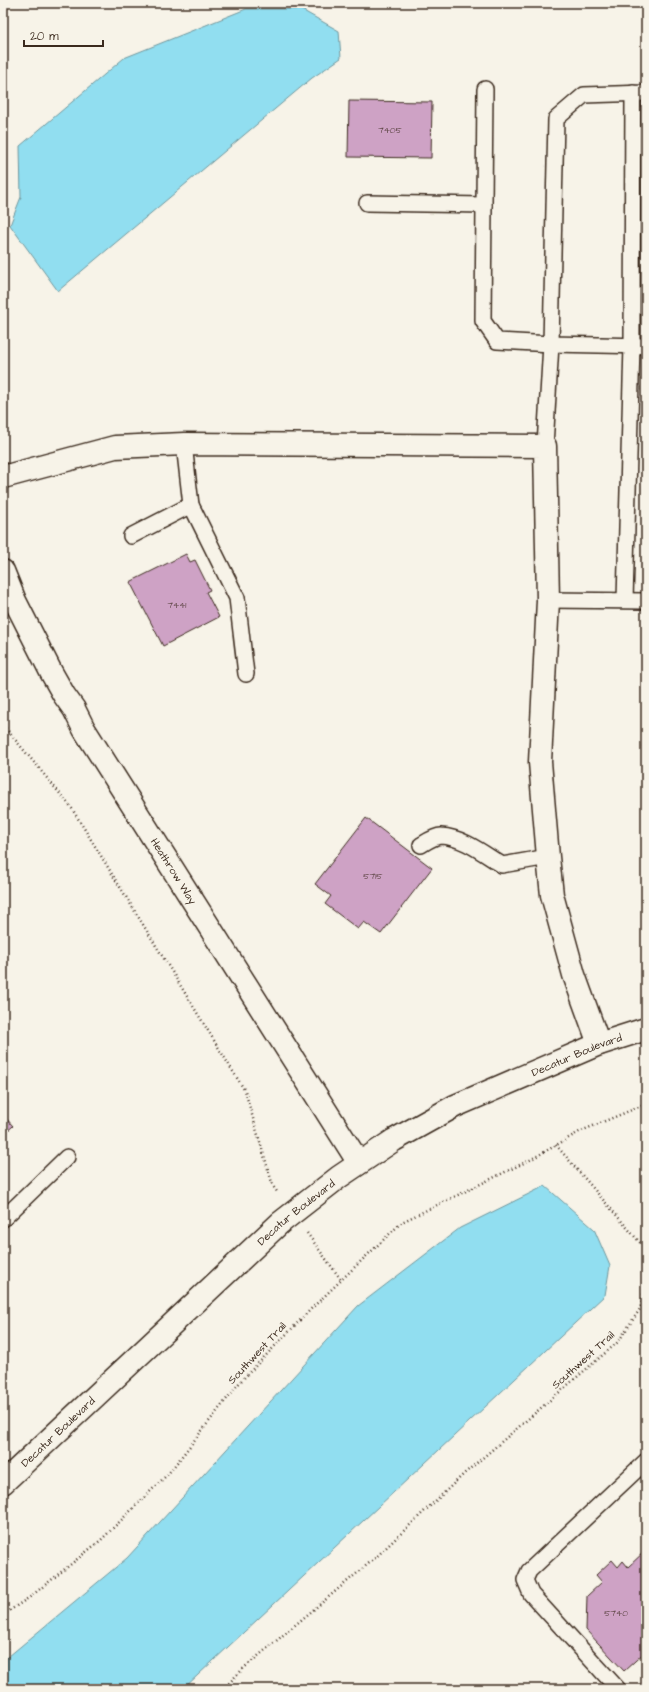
<svg xmlns="http://www.w3.org/2000/svg" width="649" height="1692" viewBox="0 0 649 1692" font-family="'Architects Daughter',sans-serif">
	<rect width="100%" height="100%" fill="#f7f3e8"/>
	<filter id="ink" filterUnits="userSpaceOnUse"><feTurbulence type="fractalNoise" baseFrequency=".025" numOctaves="2"/><feDisplacementMap in="SourceGraphic" scale="8" xChannelSelector="R" yChannelSelector="G"/><feConvolveMatrix kernelMatrix="1 2 1 2 8 2 1 2 1" color-interpolation-filters="sRGB"/></filter>
	<g filter="url(#ink)">
		<g fill="#91def0" stroke="#6f969c">
			<polygon points="246,9 300,9 339,31 341,58 312,78 58,291 10,225 21,197 20,146 124,58"/>
			<polygon points="545,1186 594,1229 610,1266 605,1295 183,1689 3,1689 3,1661 127,1558 358,1306 460,1228"/>
		</g>
		<g fill="#cea2c5" stroke="#3b2a1e">
			<polygon points="349,101 432,102 431,158 348,157"/>
			<polygon points="186,554 190,562 195,560 210,590 206,592 219,617 163,646 130,582"/>
			<polygon points="366,818 432,868 381,934 364,922 358,929 325,904 331,896 315,884"/>
			<polygon points="3,1115 13,1126 3,1135"/>
			<polygon points="646,1550 646,1651 624,1671 586,1630 587,1596 602,1582 596,1575 612,1560 618,1567 623,1561 628,1567"/>
		</g>
		<g fill="none" stroke-linecap="round" stroke-linejoin="round">
			<defs>
				<g id="lane">
					<polyline points="485,89 483,321 497,341 551,344 646,346"/>
					<polyline points="367,203 484,205"/>
					<polyline points="184,444 191,505 237,598 246,674"/>
					<polyline points="545,446 551,344 556,119 584,95 646,93"/>
					<polyline points="131,536 191,505"/>
					<polyline points="548,600 646,601"/>
					<polyline points="625,600 632,346 633,93"/>
					<path d="M421,845C426,842 435,836 441,836C463,837 484,854 502,865L548,857"/>
					<polyline points="3,1219 67,1157"/>
					<polyline points="618,1689 531,1594 525,1580 529,1571 646,1461"/>
				</g>
				<polyline id="street" points="3,477 115,447 184,444 545,446 548,600 540,762 548,857 552,895 574,975 599,1044"/>
				<g id="secondary">
					<path id="s1" d="M3,571L15,601L51,672L64,695L74,709L84,729L359,1163"/>
					<path id="s2" d="M3,1483L280,1223L339,1177L394,1140L455,1106L599,1044L646,1029"/>
				</g>
			</defs>
			<use href="#lane" stroke="#3b2a1e" stroke-width="18"/>
			<use href="#street" stroke="#3b2a1e" stroke-width="25"/>
			<use href="#secondary" stroke="#3b2a1e" stroke-width="25"/>
			<g stroke="#3b2a1e" stroke-width="2.5" stroke-dasharray="1 3" stroke-linecap="butt">
				<polyline points="3,725 71,807 245,1091 273,1186 278,1193"/>
				<polyline points="556,1145 642,1245 646,1262"/>
				<polyline points="307,1233 342,1281"/>
				<polyline points="3,1615 30,1597 101,1540 168,1474 240,1382 312,1308 402,1222 530,1160 581,1131 646,1104"/>
				<polyline points="223,1689 245,1667 374,1559 465,1473 618,1342 640,1309 646,1283"/>
			</g>
			<use href="#lane" stroke="#f7f3e8" stroke-width="15"/>
			<use href="#street" stroke="#f7f3e8" stroke-width="22"/>
			<use href="#secondary" stroke="#f7f3e8" stroke-width="22"/>
		</g>
	</g>
	<g text-anchor="middle" dominant-baseline="central" stroke-width="3" stroke-linejoin="round" paint-order="stroke">
		<g font-size="9" fill="#604848">
			<text x="390" y="130">7405</text>
			<text x="177" y="605">7441</text>
			<text x="373" y="876">5715</text>
			<text x="616" y="1613">5740</text>
		</g>
		<g font-size="11" fill="#3b2a1e" stroke="#f7f3e8">
			<text stroke="none"><textPath href="#s1" startOffset="346">Heathrow Way</textPath></text>
			<text stroke="none"><textPath href="#s2" startOffset="723">Decatur Boulevard</textPath></text>
			<text stroke="none"><textPath href="#s2" startOffset="399">Decatur Boulevard</textPath></text>
			<text transform="translate(257 1353) rotate(-47)">Southwest Trail</text>
			<text transform="translate(583 1360) rotate(-42)">Southwest Trail</text>
			<text stroke="none"><textPath href="#s2" startOffset="75">Decatur Boulevard</textPath></text>
		</g>
	</g>
	<rect width="649" height="1692" fill="none" stroke="#f7f3e8" stroke-width="16"/>
	<rect x="8" y="8" width="633" height="1676" fill="none" stroke="#3b2a1e" stroke-width="1.5" filter="url(#ink)"/>
	<path d="M24 40v6h79v-6" fill="none" stroke="#3b2a1e" stroke-width="2"/>
	<text x="30" y="40" font-size="12" fill="#3b2a1e" stroke="#f7f3e8" stroke-width="3" paint-order="stroke">20 m</text>
</svg>
